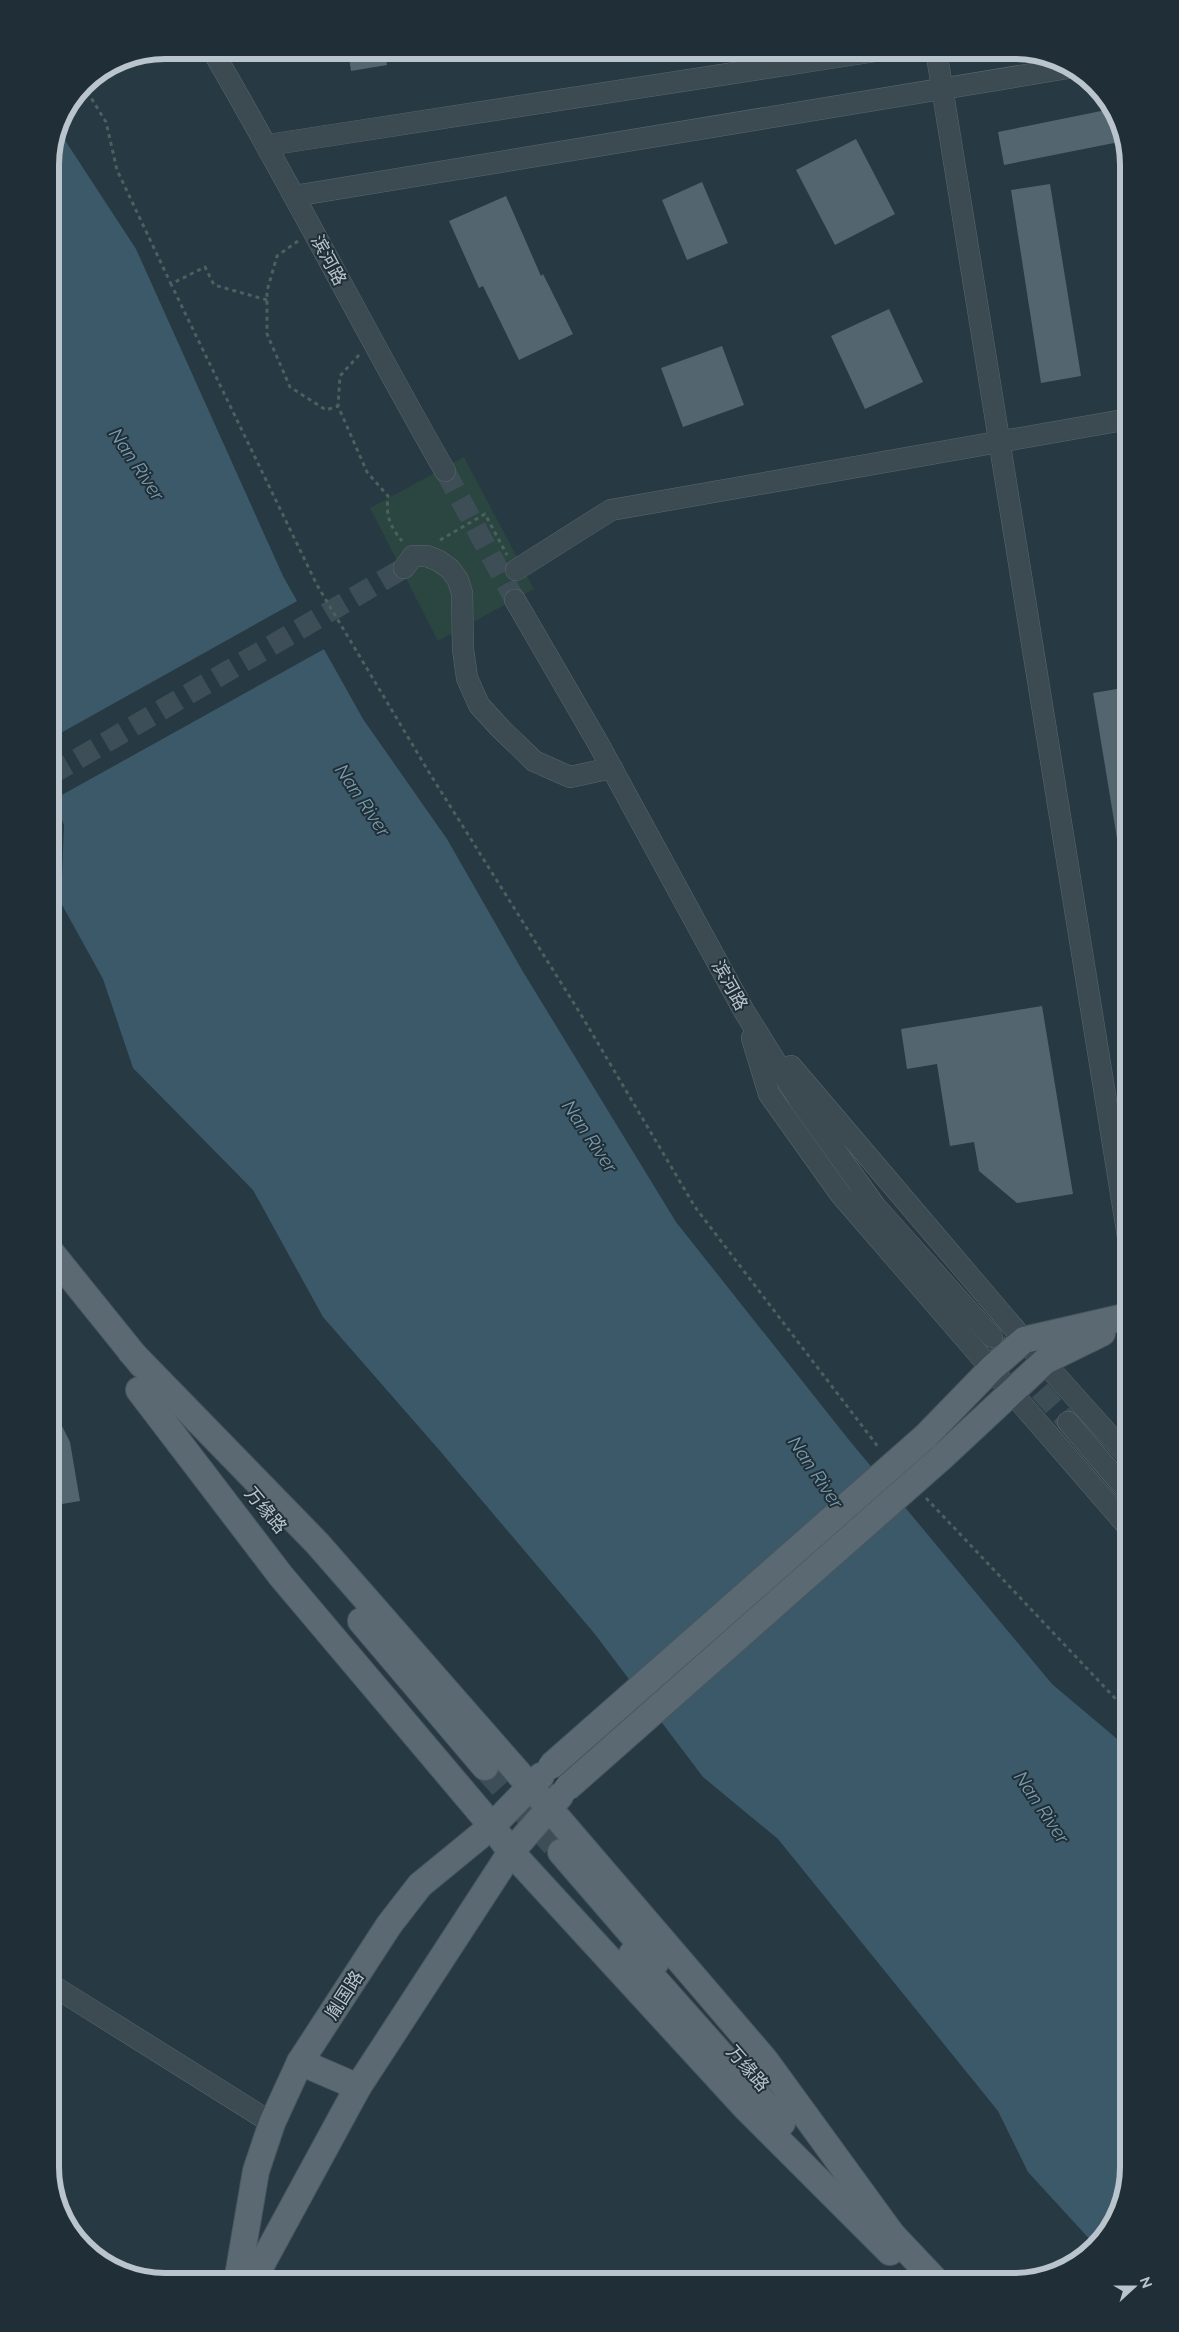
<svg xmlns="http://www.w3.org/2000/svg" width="1179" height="2332" viewBox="0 0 1179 2332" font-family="Raleway,'Noto Sans SC',sans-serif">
	<rect width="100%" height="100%" fill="#273942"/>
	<polygon fill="#2b4541" points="464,457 534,589 438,641 370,508"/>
	<polygon fill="#3c5969" points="57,128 136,249 283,576 363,719 447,839 522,970 676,1222 849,1440 1052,1684 1129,1749 1129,2167 1109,2231 1094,2244 1028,2172 998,2111 778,1839 703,1777 594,1633 440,1451 323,1317 253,1190 133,1068 103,979 61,903 64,825 50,792 50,158"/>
	<polygon fill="#273942" points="299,600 326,648 51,801 50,739"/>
	<g fill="#53666f">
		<polygon points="348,50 385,50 387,65 351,71"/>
		<polygon points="1111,109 1120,121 1124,141 1004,165 998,132"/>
		<polygon points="856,139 895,214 835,245 796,170"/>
		<polygon points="702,182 728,243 687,260 662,200"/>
		<polygon points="1050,184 1081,376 1041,383 1011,190"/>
		<polygon points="506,196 541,276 543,274 573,334 519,360 483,286 479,288 449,221"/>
		<polygon points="889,309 923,382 865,409 831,336"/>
		<polygon points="722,346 744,405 683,427 661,368"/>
		<polygon points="1129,687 1129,862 1121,863 1093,693"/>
		<polygon points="1042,1006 1073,1194 1017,1203 979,1171 974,1142 950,1146 937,1064 907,1069 901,1029"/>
		<polygon points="50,1402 70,1442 80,1501 50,1506"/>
	</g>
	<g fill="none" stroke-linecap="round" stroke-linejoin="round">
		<g stroke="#3d4e57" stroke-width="21" stroke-dasharray="21 11" stroke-linecap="butt">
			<polyline points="445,471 515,600"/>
			<polyline points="50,775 404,568"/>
			<polyline points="997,1343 1068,1422"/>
		</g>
		<polyline stroke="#3d4e57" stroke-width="26" stroke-dasharray="26 13" stroke-linecap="butt" points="485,1767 561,1852"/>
		<defs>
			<g id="minor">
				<path d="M212,50C293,188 365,332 445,471"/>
				<polyline points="936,50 1129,1243"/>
				<polyline points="268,145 882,50"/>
				<polyline points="294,196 1068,68"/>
				<polyline points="404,568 413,556 427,556 439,561 450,569 458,580 462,593 463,649 467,678 479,705 499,727 534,761 570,777 612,768"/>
				<polyline points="516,570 611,510 1129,419"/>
				<polyline points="515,600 598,743 744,1011 800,1101 875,1206 992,1337"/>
				<polyline points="752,1038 769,1094 841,1195 1129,1528"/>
				<polyline points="791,1066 1024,1340 1129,1457"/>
				<polyline points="1068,1422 1129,1493"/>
				<polyline points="50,1984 272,2123"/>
			</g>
			<g id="major">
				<polyline points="50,1251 142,1365"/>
				<polyline points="131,1352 317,1543 549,1808 765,2060 896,2240"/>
				<polyline points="139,1390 281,1576 492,1826 511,1852 745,2107 890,2252"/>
				<polyline points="926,1436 992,1368 1024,1340 1129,1316"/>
				<polyline points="942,1457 1045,1361 1102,1333"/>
				<polyline points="361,1621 485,1767"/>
				<polyline points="561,1852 656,1962"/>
				<polyline points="632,1954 782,2123"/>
				<polyline points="300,2062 358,2087"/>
				<polyline points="884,2226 937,2282"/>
				<polyline points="237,2282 256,2171 272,2123 300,2062 389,1925 420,1885 492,1826 541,1776"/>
				<polyline points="252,2282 358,2087 511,1852 560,1796"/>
			</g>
		</defs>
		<use href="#minor" stroke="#5a676f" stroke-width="22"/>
		<use href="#major" stroke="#48565e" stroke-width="28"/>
		<g stroke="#4a615e" stroke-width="3" stroke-dasharray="4 4" stroke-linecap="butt">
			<polyline points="83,85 106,122 117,170 171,284"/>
			<polyline points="298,241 277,256 267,291 267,334 290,387 326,410 338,406"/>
			<polyline points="267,300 214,285 205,267 171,284 317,585 430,774 580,1013 695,1207 879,1448"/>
			<path d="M359,355L340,376L338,406L367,472L388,496C386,516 389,525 402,541"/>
			<polyline points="440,540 485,514 507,555"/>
			<polyline points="926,1498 1129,1713"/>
		</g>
		<use href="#minor" stroke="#3c4a52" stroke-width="21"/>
		<use href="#major" stroke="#5a6972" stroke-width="26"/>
		<defs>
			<g id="major-bridge">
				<polyline points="551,1766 926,1436"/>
				<polyline points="567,1788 942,1457"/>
			</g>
		</defs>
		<use href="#major-bridge" stroke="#48565e" stroke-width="28" stroke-linecap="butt"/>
		<use href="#major-bridge" stroke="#5a6972" stroke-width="26"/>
	</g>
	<g text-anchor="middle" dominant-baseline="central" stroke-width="4" stroke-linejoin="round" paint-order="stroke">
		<g font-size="18" fill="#b9c4cc" stroke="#202f37">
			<text transform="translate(329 260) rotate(62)">滨河路</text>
			<text transform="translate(730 985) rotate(61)">滨河路</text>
			<text transform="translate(266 1510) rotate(50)">万缘路</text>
			<text transform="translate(344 1995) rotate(-57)">胤国路</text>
			<text transform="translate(748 2068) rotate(49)">万缘路</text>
		</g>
		<g font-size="19" font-style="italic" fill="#7a9cad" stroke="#202f37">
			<text transform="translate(137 464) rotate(56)">Nan River</text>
			<text transform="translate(363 800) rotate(56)">Nan River</text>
			<text transform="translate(590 1136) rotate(56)">Nan River</text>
			<text transform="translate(816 1472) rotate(56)">Nan River</text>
			<text transform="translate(1042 1807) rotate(56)">Nan River</text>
		</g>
	</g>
	<path d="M0 0H1179V2332H0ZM165 59H1014A106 106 0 0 1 1120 165V2167A106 106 0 0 1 1014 2273H165A106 106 0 0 1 59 2167V165A106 106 0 0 1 165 59Z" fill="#202f37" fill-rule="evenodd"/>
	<path fill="none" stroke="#b9c4cc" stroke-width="6" d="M165 59H1014A106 106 0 0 1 1120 165V2167A106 106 0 0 1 1014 2273H165A106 106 0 0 1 59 2167V165A106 106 0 0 1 165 59Z"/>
	<g transform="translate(1134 2287) rotate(69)" stroke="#202f37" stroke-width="4" paint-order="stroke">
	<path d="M0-4L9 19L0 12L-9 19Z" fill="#b9c4cc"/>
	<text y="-8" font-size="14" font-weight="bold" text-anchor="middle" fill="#b9c4cc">N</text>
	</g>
</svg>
